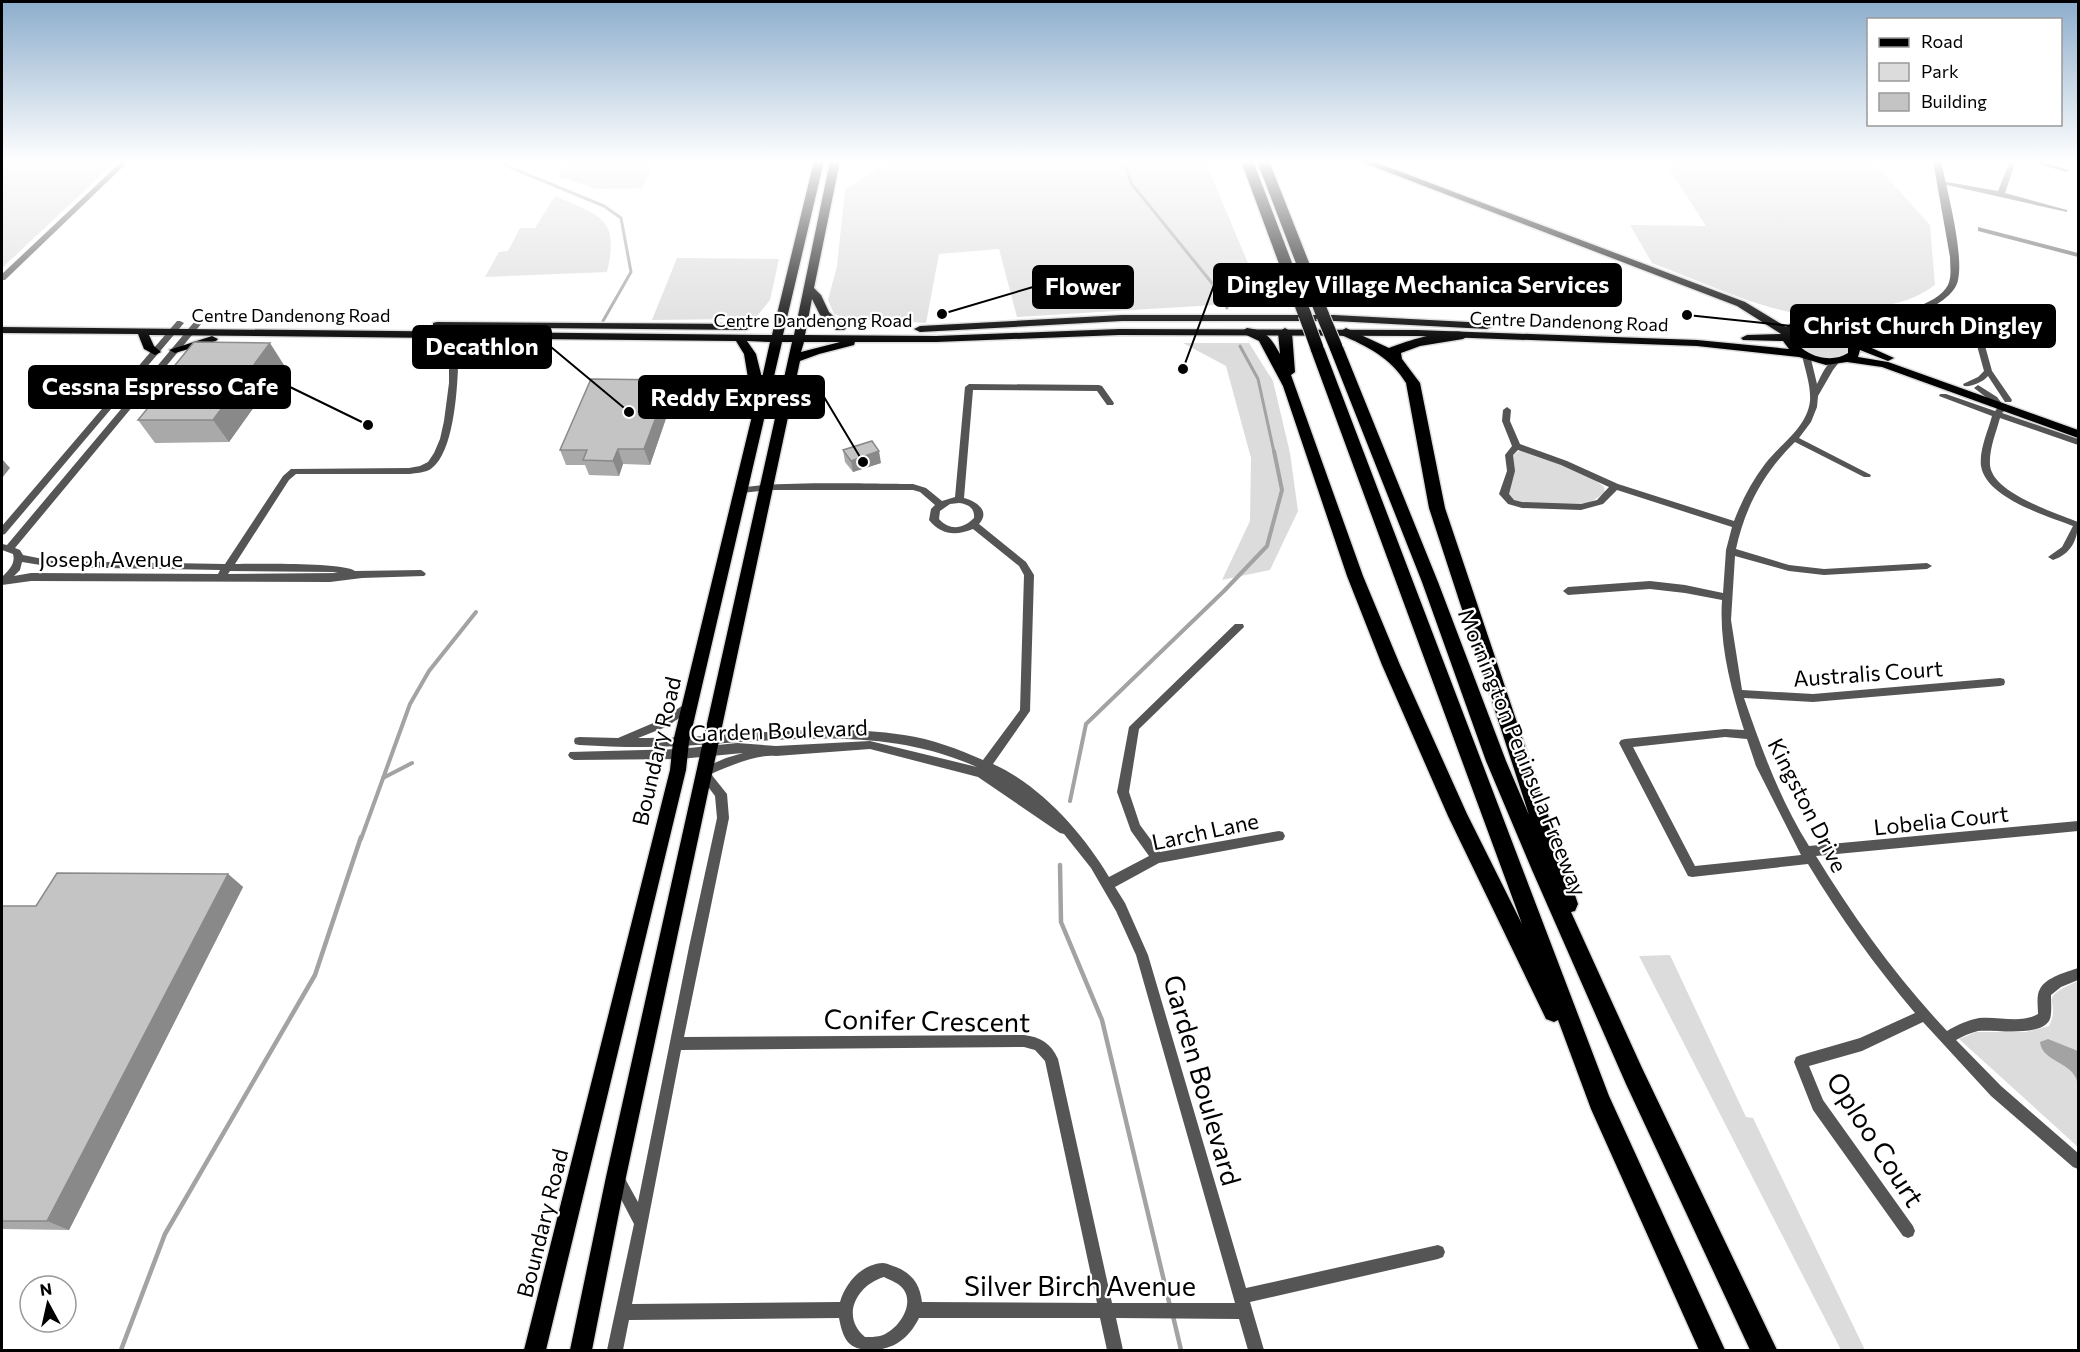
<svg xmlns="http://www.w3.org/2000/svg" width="2080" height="1352" viewBox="0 0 2080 1352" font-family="Commissioner,sans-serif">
	<rect width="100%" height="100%" fill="#fff"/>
	<g fill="#dcdcdc">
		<polygon points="2,161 116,161 2,268"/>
		<polygon points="566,161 654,161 642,188 596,189 558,176"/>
		<polygon points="890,161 1205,161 1266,306 1215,305 1017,317 999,249 939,254 926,323 845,318 834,314 828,300 837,266 845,190"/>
		<path d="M1664,161H1917L1918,164H1875L1930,225L1935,285C1912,301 1899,303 1871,308C1850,312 1829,317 1808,315C1761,310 1697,280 1652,263L1630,225L1706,226Z"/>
		<path d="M555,196C600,216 620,217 607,272L485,277L499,252L508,251L520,228H535Z"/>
		<polygon points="677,258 779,259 770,300 757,316 734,319 652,320"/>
		<path d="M1815,327L1824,329L1848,346L1846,354C1826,365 1802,354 1791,336C1796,326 1806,327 1815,327Z"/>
		<polygon points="1183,343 1249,343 1273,381 1290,453 1298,511 1270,570 1222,580 1250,521 1251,458 1226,366"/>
		<path d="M1519,451C1536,451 1592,475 1604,487L1605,493L1589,503L1569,505L1524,503L1513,500L1508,494L1514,471L1513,455Z"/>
		<polygon points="1670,955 1746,1117 1753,1118 1865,1350 1841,1350 1639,956"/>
		<path d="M2078,981V1147L1959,1039L1976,1032H2026L2049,1026C2063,998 2033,1001 2078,981Z"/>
	</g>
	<path fill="#a3a3a3" d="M2048,1039L2078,1051V1102C2076,1094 2079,1085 2076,1078C2068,1061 2042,1061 2040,1042Z"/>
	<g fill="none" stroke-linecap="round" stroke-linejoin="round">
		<g stroke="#a3a3a3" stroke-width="3">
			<polyline points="495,161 604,206 621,218 631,272 603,321"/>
			<polyline points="1124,161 1131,183 1220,293 1227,308"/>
			<polyline points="1240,346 1258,379 1274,452"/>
		</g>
		<g stroke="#a3a3a3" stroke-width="4">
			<polyline points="383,778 412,763"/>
			<polyline points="1070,801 1086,724 1224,591 1267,546 1282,490 1274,451"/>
			<polyline points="361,839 410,704 429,671 476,612"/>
		</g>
		<g stroke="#a3a3a3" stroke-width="4.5">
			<polyline points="1060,865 1061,922 1102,1020 1170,1306"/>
			<polyline points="1173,1316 1181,1350"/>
			<polyline points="121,1350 165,1234 315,975 361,837"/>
		</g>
		<defs>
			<g id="primary">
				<path d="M814,161H824L783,335H794L830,161H840L814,288L821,295L829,312L846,328L844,330H836L820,315L812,299L805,335L936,336L1119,329L1417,330L1697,340L1789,349L1783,341L1743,340L1741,338L1747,335L1781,334L1737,306L1359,161H1372L1745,302L1786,327L1790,324L1806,321L1830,325L1842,330L1856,341L1894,358L1888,361L1860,350L1858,357L1888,362L2078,430V438L1882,367L1847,362L1826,365L1799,357L1697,346L1417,336L1119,335L936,342H855L854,345L819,354L800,361L626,1177L592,1350H570L606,1177L792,342H782L689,742L686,770L546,1350H524L670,770L673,742L759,387L748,378L744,354L736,341L149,335L154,346L161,352L155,355L144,349L138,334L2,333V327L772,335ZM1806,327L1828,332L1848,346V353C1830,365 1800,355 1792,335L1798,329ZM747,341L770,342L762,378L756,354ZM804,342H840L801,352Z"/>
				<polygon points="1122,315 1334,315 1487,323 1493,326 1487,329 1334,321 1122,321 920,332 914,329 920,326"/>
				<polygon points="437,322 746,324 752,327 746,330 433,327 433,323"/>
				<polygon points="212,336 218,339 216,341 175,353 169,350"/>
			</g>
			<g id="motorway">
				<polygon points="1241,161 1253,161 1312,315 1310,318 1305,319 1298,315"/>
				<polygon points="1257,161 1269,161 1330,316 1328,319 1318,319 1316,316"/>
				<path d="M1247,328C1266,330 1271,338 1280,354L1278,332L1285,328L1292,332L1295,372L1291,375L1363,576L1400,665L1467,814L1522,924L1310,348L1317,344L1324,348L1609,1096L1725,1350H1699L1591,1109L1558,1020L1554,1022L1546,1019L1448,816L1382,665L1347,576L1283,386L1259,341L1240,332Z"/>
				<path d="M1346,328L1389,348C1404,342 1458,324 1470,335L1463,339L1420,346L1401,353L1402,359L1420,383L1445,508L1578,904L1575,911L1571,912L1642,1068L1777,1350H1750L1626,1084L1532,870L1486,761L1422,582L1329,347L1336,343L1343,347L1438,582L1506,761L1529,815L1429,508L1406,383C1391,358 1367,346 1341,335L1339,332Z"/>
			</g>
		</defs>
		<use href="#primary" stroke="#dbdbdb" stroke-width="3"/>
		<use href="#motorway" stroke="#dbdbdb" stroke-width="3"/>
		<g fill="#555" fill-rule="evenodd">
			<polygon points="122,161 129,161 5,280 2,280 2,274"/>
			<polygon points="2010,161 2016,161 2005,193 2067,210 2067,212 1938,183 1941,181 1998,191"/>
			<polygon points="2029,161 2039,161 2069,170 2066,172"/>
			<polygon points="1978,227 2078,253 2078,257 1978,231"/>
			<polygon points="177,321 180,321 184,323 5,534 2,535 2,526"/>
			<path d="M195,321H198L202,323L15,548L20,550L23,555L53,561L225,564L283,476L291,469L409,468L420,466L428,462L434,453L440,439L444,421L449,383V333H452L456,335L458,358C473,344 495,334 516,335V339C490,345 476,348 458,368C457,394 453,452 432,468C426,473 416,473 409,474H296L289,480L235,564C257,564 341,562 355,571L421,570L424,572L426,574L424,576L362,578L330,582L31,581L2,585V577C8,571 16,564 13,554L2,550V544L7,545ZM22,562L53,567L220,570L218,574L31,573L14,576L20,570ZM230,571L333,572L338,573L228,574Z"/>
			<path d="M1972,322H1975L1979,324L1992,371L2012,400L2011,402H2005L1988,376C1983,382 1972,387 1964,386L1963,384L1978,377L1984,371L1971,324Z"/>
			<path d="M1803,353H1806L1810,355L1817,384C1822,374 1826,363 1836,359L1840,361L1833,370L1818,396L1817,407L1811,422L1799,438L1871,475L1870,477H1864L1795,442C1764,472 1745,507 1736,549L1789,565L1824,569L1927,563L1932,566L1927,569L1824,575L1789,571L1735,556L1731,620L1742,690L1813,694L2000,678L2004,679L2005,682L2004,685L2000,686L1813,702L1744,698C1762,750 1780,800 1809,846L2078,821V831L1816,856C1854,918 1897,978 1947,1031C1957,1025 1968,1020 1979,1018C1999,1016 2020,1024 2038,1014C2038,1007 2036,995 2040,989C2046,977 2067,972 2078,968V980L2061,987L2051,995C2051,1002 2052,1012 2050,1019C2042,1038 1994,1029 1978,1031C1970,1033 1963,1036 1956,1040L2001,1086L2078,1153V1169L2073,1167L1991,1096L1923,1022L1862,1051L1809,1066L1823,1100L1913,1226L1915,1231L1913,1236L1908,1238L1903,1236L1813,1110L1794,1062L1796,1057L1801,1055L1860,1038L1915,1013C1875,966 1840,917 1808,864L1692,877L1688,876L1619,743L1621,740L1625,739L1725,729L1744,730C1731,689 1719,644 1722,600L1685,593L1650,589L1568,595L1563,591L1568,587L1650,581L1685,585L1723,593L1726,550L1732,527L1617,490L1603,504L1581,510L1522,508L1508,504L1499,494L1507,471L1505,455L1512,446L1502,421L1503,410L1507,407L1511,410L1510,421L1520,444L1567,461L1618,484L1734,521C1742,500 1752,481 1765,464C1780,444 1807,428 1810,401C1811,385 1805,370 1802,355ZM1518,450L1561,465L1609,487L1597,500L1581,504L1522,502L1514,500L1509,494L1515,471L1513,455ZM1725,737L1747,739L1756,766L1801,855L1695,866L1633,747Z"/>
			<path d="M969,384L1099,385L1102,386L1114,403L1113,405H1107L1097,391L973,390L964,498C976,501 991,511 979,524L1026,562L1034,575L1030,711L993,764C1040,785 1083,833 1109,877L1149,856L1131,831L1117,792L1129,727L1235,624H1243L1244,627L1139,729L1129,792L1140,825L1160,852L1279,831L1283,832L1285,836L1283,840L1159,863L1115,887L1125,903L1148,955L1246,1288L1438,1245L1443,1247L1445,1252L1443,1257L1438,1259L1250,1302L1264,1350H1248L1239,1319L1116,1318L1123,1350H1107L1100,1318H919C909,1338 894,1350 871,1350C848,1350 843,1339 839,1318L629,1320L623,1350H607L634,1224L611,1180L613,1175L618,1173L623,1175L638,1202L689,947L717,818L715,796L700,776L703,768L726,758L743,753L680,759L574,760L570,758L568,755L570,752L680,749L737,743L776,746L870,741L977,767C880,724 782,741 680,746C646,748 613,747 579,745L575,744L574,741L575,738L579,737L618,738L658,721L690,701L694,702L695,705L694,708L666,727L638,738C727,739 816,721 904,735C932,739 958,749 983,760L1020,710L1024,575L1019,566L973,529C956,536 941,535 929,520L931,509L935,505L920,492L913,490H768L742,493L737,490C750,480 887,484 913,484L926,488L942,501L955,497L965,387ZM959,503C968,504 975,508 974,518C963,529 950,531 939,519L940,511L950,504ZM870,749L978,777L1060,833L1064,834L1091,868L1116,911L1136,955L1235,1303H1112L1058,1059C1051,1043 1040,1037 1024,1035L684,1037L729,818L727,794L711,774C729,766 757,754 776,756ZM1024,1047L1035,1050L1045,1061L1097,1303L922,1302C920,1285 913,1274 896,1267C892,1266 887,1263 883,1263C861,1264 845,1284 840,1302L632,1304L681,1050ZM884,1277C892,1281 899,1283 904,1290C915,1307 896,1332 880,1336C875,1337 870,1337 865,1337C840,1316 857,1285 884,1277Z"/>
			<path d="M1978,385L1997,397L2006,409L2002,413L2078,439V445L2000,418C1996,433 1989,449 1990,465C1992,493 2056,513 2078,522C2078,540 2071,554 2053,560L2048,557L2062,547L2073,526C2047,516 1986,498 1981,466C1979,450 1988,431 1992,416L1939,396L1940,394H1946L1995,411L1997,409L1991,401L1974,388Z"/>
		</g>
		<g fill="#222" fill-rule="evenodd">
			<path d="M1933,161H1941C1947,190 1964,253 1958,280C1957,286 1953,291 1949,295C1935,309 1913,314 1895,320C1884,324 1852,341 1844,340V336C1853,330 1863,325 1873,322C1894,313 1937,306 1948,285C1952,276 1950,266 1950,257Z"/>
			<polygon points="1880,313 1884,316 1883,318 1822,329 1818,326 1822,323"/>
		</g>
		<use href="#primary" fill="#000" fill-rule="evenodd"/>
		<use href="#motorway" fill="#000" fill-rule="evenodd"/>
		<defs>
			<g id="motorway-bridge">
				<polyline points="1305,315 1317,348"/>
				<polyline points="1323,316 1336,347"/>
			</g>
		</defs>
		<use href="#motorway-bridge" stroke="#dbdbdb" stroke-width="15" stroke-linecap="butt"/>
		<use href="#motorway-bridge" stroke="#000" stroke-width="13"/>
	</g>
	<g fill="#a9a9a9">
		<polygon points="284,365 229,442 155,443 138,420 174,375 171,370"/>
		<polygon points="674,395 650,465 623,464 619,476 589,475 585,465 566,465 560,450"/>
		<polygon points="843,450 881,463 853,472 845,462"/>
		<polygon points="228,874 243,887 69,1230 2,1229 2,906 36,906"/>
	</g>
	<g fill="#898989">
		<polygon points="270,343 284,365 229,442 213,420"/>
		<polygon points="670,380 674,395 650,465 644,449"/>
		<polygon points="618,449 623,464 619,476 613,461"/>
		<polygon points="879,451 881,463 853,472 851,461"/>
		<polygon points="2,459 10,468 2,478"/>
		<polygon points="228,874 243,887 69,1230 47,1221"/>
	</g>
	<g fill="#c4c4c4" stroke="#898989" stroke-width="1.5">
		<polygon points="194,342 270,343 213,420 138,420 179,370 171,370"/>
		<polygon points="591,379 670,380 644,449 618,449 613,461 583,460 587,450 560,450"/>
		<polygon points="872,441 879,451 851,461 843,450"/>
		<polygon points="57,873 228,874 47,1221 2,1221 2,906 36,906"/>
	</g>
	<linearGradient id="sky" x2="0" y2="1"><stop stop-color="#8cadcc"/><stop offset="0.46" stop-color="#fff"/><stop offset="1" stop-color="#fff" stop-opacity="0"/></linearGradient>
	<rect width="2080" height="350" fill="url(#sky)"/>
	<g text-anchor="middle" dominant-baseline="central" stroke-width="4.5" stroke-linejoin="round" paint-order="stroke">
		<g font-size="18" fill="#000" stroke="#fff">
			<text x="291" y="315">Centre Dandenong Road</text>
			<text x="813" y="320">Centre Dandenong Road</text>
			<text transform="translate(1569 321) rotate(2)">Centre Dandenong Road</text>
		</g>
		<g font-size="22" fill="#000" stroke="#fff">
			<text x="111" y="558">Joseph Avenue</text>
			<text transform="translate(1868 673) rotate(-4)">Australis Court</text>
			<text transform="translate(779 730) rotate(-2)">Garden Boulevard</text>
			<text transform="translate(656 751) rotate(-77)">Boundary Road</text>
			<text transform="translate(1523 752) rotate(68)">Mornington Peninsula Freeway</text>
			<text transform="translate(1808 805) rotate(63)">Kingston Drive</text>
			<text transform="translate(1941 820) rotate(-6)">Lobelia Court</text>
			<text transform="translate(1205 831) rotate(-12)">Larch Lane</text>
			<text transform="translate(542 1223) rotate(-76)">Boundary Road</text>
		</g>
		<g font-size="27" fill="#000" stroke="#fff">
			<text transform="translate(927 1020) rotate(1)">Conifer Crescent</text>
			<text transform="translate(1203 1080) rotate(74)">Garden Boulevard</text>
			<text transform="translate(1876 1139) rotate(57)">Oploo Court</text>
			<text x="1080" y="1285">Silver Birch Avenue</text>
		</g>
	</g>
	<path fill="none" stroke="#000" stroke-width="2" d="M1183 369L1214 285M942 314L1033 287M1687 315L1791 326M629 412L551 347M368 425L290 387M863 462L824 397"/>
	<g fill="#000" stroke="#fff" stroke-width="2">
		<circle cx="1183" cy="369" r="6"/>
		<circle cx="942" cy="314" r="6"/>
		<circle cx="1687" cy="315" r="6"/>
		<circle cx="629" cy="412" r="6"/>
		<circle cx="368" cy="425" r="6"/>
		<circle cx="863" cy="462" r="6"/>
	</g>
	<g fill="#000" stroke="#000" stroke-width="2">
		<rect x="1214" y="264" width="407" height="42" rx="6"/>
		<rect x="1033" y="266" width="100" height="42" rx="6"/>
		<rect x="1791" y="305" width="264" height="42" rx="6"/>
		<rect x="413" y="326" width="138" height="42" rx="6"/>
		<rect x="29" y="366" width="261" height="42" rx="6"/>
		<rect x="639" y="376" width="185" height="42" rx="6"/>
	</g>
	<g font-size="24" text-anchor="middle" font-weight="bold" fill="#fff">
		<text x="1418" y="293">Dingley Village Mechanica Services</text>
		<text x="1083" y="295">Flower</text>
		<text x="1923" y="334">Christ Church Dingley</text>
		<text x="482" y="355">Decathlon</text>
		<text x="160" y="395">Cessna Espresso Cafe</text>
		<text x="731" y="406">Reddy Express</text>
	</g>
	<rect width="2080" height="1352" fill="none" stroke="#000000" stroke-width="6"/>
	<rect x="1867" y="18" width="195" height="108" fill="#ffffff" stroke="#999999" stroke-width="1.5"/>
	<rect x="1879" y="38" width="30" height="9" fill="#000000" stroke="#999999" stroke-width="1.5"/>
	<text x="1921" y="48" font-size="18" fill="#000000">Road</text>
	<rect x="1879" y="63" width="30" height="18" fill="#dcdcdc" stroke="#999999" stroke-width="1.5"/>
	<text x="1921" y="78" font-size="18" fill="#000000">Park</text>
	<rect x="1879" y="93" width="30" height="18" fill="#c4c4c4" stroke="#999999" stroke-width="1.5"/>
	<text x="1921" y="108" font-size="18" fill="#000000">Building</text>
	<g transform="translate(48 1304) rotate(352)"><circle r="28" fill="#ffffff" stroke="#999999" stroke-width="1.5"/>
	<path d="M0-4.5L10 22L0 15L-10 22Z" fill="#000000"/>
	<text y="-9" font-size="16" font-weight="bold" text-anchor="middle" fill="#000000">N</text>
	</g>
</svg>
